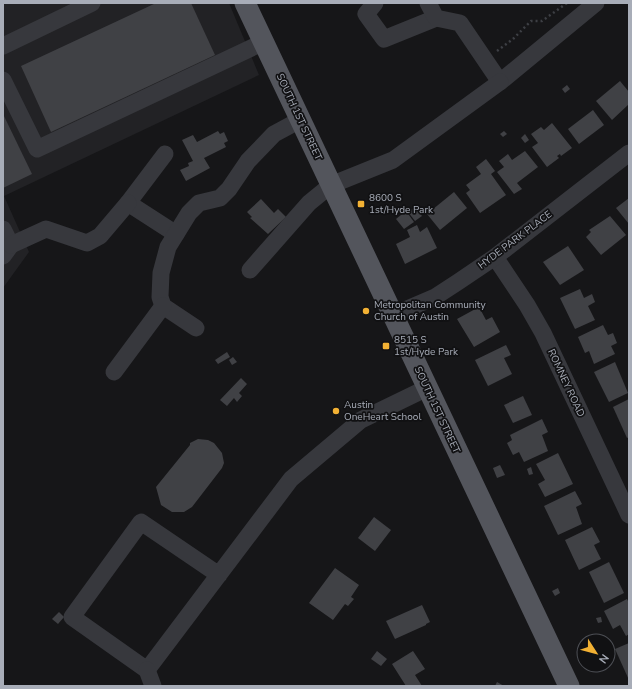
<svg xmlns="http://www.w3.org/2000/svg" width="632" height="689" viewBox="0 0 632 689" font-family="'Nunito Sans',sans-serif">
	<rect width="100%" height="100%" fill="#161618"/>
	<polygon fill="#222225" points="3,3 229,3 259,75 4,196 29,252 3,288"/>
	<g fill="#404145">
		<polygon points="156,3 191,3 215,55 51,132 21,66"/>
		<polygon points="620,81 629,92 629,104 612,120 596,101"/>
		<polygon points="567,85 570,89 565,93 562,89"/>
		<polygon points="593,110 604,125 579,144 568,129"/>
		<polygon points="3,114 32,174 3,188"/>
		<polygon points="552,123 572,148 561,156 560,154 557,156 559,158 547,167 532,147 538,143 531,134 541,127 544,130"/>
		<polygon points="218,131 220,134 224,132 228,141 224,143 226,147 204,158 210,168 186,181 180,170 189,166 188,163 193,161 182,140 193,135 197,142"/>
		<polygon points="504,131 507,134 503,137 500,134"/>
		<polygon points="525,134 529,140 525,143 521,138"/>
		<polygon points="525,151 538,167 517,183 522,189 514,194 497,172 504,167 499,161 508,154 512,160"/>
		<polygon points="486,159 495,171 491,174 506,195 480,213 466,193 470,190 466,185 481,174 476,167"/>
		<polygon points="454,192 467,208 440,230 427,214"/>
		<polygon points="629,198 629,224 616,208"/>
		<polygon points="261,199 274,213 278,209 286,217 268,234 250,218 252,217 247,212"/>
		<polygon points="415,207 422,216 415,221 408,212"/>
		<polygon points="406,211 414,222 404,229 396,219"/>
		<polygon points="610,216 626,235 601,255 586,237 591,232 589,230"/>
		<polygon points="417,225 420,232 427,227 437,248 405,264 396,244 410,237 407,230"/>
		<polygon points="568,246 584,270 560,285 543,262"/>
		<polygon points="580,289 584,298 592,294 595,302 588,306 595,320 575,329 560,298"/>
		<polygon points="479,307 486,320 492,317 500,332 474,347 457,319"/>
		<polygon points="603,325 608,335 613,333 617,343 611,346 615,354 594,364 589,351 585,353 578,337"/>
		<polygon points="506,345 511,355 504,358 512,374 488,386 475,360"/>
		<polygon points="227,352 230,357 218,364 215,360"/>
		<polygon points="233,357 237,362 232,365 229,360"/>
		<polygon points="615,362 628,393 609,402 594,372"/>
		<polygon points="241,378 247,384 239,393 242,396 237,402 234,398 227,406 220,400"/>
		<polygon points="523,396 532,415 513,423 504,405"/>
		<polygon points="629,399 629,437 627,438 613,407"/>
		<polygon points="542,419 548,432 542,435 548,451 524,462 519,452 513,455 507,443 512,440 510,435"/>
		<polygon points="198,439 208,440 214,443 222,453 224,463 222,468 192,507 184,512 172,512 161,505 156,487 190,445 190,443"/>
		<polygon points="558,453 573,484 545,497 538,484 545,480 536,464"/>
		<polygon points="500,465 505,475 497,478 493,468"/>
		<polygon points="531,467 533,474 529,475 527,469"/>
		<polygon points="575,491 582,504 576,507 582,524 558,535 544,506"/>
		<polygon points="374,517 391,530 375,551 358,538"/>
		<polygon points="592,527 600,542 594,545 601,559 579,570 565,540"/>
		<polygon points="609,562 624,593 604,603 589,572"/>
		<polygon points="335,568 359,585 351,597 354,599 348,606 345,604 333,620 309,603"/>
		<polygon points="558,588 560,593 555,596 552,591"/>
		<polygon points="627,599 629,603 629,634 626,636 620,625 613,629 604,611"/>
		<polygon points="422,605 430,622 426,624 426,625 395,639 386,621"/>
		<polygon points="59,612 64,617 58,624 52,619"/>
		<polygon points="601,617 602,622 598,623 596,618"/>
		<polygon points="629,643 629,680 615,649"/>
		<polygon points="377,651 387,659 381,666 371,659"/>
		<polygon points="413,651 425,669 415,675 422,686 406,686 392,664"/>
		<polygon points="497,682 504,686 495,686"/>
	</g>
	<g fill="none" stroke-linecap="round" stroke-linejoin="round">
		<polyline stroke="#3d3f44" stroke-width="2.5" stroke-dasharray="2 3" stroke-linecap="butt" points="497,51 513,39 531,21 542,21 567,3"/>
		<g stroke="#37383d" stroke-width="17">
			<polyline points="375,3 366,14 384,39 436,18"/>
			<polyline points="428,3 436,18 460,23 500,82 596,3"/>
			<polyline points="3,46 92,3"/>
			<polyline points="3,80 37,149 264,42"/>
			<polyline points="165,154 128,203 176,234"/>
			<polyline points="3,229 11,245 3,256"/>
			<polyline points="11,245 46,229 87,243 100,236 128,203"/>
			<polyline points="495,257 527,305 543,333 629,515"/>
			<polyline points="250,270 309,203 331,185 393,160 500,82"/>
			<polyline points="393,315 435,297 458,282 495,257 629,153"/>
			<polyline points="196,328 163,306 160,297 161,273 168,247 189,213 199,203 220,198 229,189 248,161 274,134 300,120"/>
			<polyline points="114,372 163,306"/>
			<polyline points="219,575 141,522 72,617 147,670 291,479 361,420 427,388"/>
			<polyline points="147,670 153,686"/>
		</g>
		<polyline stroke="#53555c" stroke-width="21" points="245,3 569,686"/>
	</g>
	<g fill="#f2b134" stroke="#111113" stroke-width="1.5">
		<rect x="357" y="200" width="8" height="8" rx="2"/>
		<circle cx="366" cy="311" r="4"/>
		<rect x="382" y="342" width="8" height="8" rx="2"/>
		<circle cx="336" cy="411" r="4"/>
	</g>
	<g text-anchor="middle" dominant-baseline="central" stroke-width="3.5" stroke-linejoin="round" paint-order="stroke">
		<g font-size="10" fill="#a8adb8" stroke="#111113">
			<text transform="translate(299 117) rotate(65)">SOUTH 1ST STREET</text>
			<text transform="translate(515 240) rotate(-37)">HYDE PARK PLACE</text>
			<text transform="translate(566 383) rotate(65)">ROMNEY ROAD</text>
			<text transform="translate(437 410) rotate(65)">SOUTH 1ST STREET</text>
		</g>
		<g font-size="10" fill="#a8adb8" stroke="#111113" text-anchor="start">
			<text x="369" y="198">8600 S<tspan x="369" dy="12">1st/Hyde Park</tspan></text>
			<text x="374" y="305">Metropolitan Community<tspan x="374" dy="12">Church of Austin</tspan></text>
			<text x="394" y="340">8515 S<tspan x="394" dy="12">1st/Hyde Park</tspan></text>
			<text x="344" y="405">Austin<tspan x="344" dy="12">OneHeart School</tspan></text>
		</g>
	</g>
	<rect width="632" height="689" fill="none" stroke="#a8adb8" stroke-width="8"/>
	<g transform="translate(596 653) rotate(126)"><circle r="19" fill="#111113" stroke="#4d4f55"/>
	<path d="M0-3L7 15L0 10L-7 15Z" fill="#f2b134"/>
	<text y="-6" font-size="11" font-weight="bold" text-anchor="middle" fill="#a8adb8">N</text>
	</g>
</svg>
